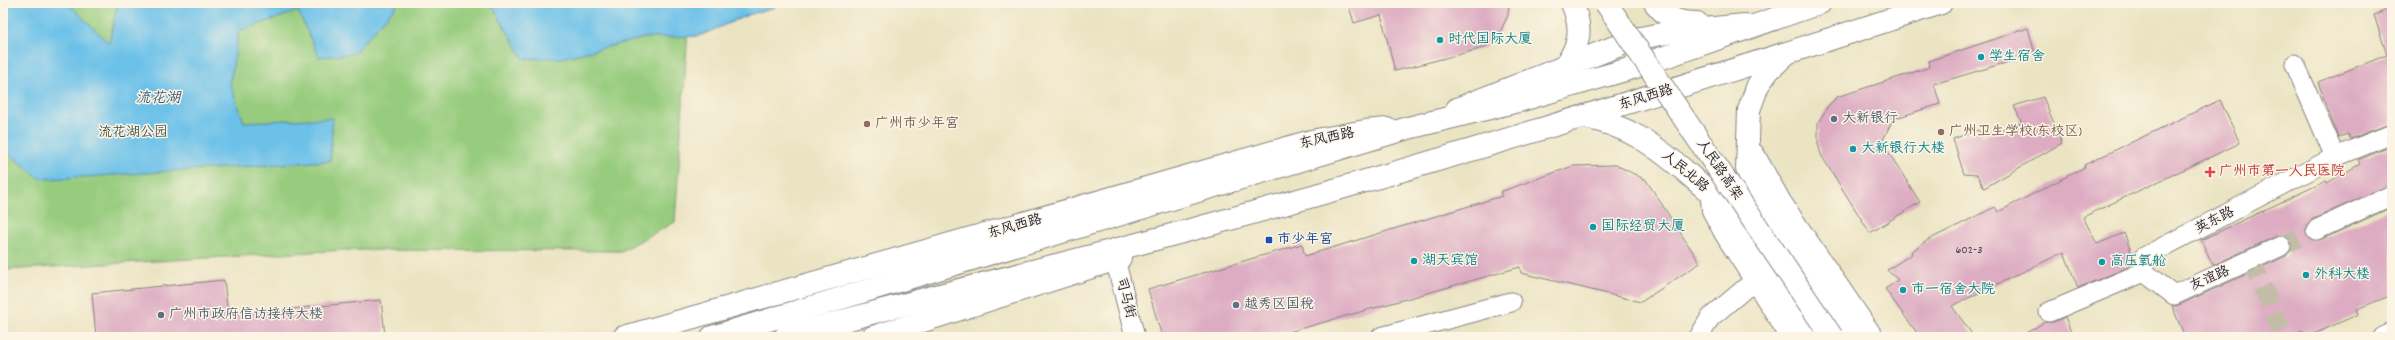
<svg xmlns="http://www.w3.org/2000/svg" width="2395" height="340" viewBox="0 0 2395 340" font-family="Dekko,'LXGW WenKai TC',sans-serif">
	<rect width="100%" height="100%" fill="#fcf5e5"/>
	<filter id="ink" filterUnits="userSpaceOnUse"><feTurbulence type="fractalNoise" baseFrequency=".025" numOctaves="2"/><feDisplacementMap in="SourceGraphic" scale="8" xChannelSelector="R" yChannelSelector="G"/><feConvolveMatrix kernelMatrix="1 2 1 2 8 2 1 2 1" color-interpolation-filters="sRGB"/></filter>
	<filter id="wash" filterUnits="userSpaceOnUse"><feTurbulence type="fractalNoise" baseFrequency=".012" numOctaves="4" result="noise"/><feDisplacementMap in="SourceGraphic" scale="16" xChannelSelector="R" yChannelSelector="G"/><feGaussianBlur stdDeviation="0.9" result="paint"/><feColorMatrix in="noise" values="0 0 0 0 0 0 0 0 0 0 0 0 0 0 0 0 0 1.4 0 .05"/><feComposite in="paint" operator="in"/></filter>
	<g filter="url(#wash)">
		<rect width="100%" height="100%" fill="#ebe4c3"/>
		<polygon fill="#97cc7e" stroke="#5c775c" points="3,3 779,3 773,8 688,29 675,222 621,251 345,250 3,270"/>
		<g fill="#6cc1e9" stroke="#477292">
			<polygon points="3,3 72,3 73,8 109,43 118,3 399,3 353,54 319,57 298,11 239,31 230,83 244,122 333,118 330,161 51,179 39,178 3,149"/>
			<polygon points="490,3 779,3 773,8 748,15 699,36 644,38 562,58 524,59"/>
		</g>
		<g id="blocks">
			<g fill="#ddacc2">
				<polygon points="1348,3 1509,3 1508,15 1500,32 1484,48 1395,71 1381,15 1354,23"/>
				<polygon points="2392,8 2392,123 2350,139 2348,134 2338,137 2318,82 2387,55 2374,15"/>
				<polygon points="2028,28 2035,54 1934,84 1940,104 1893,119 1882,142 1920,202 1870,233 1821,155 1818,143 1818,123 1828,106 1837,97 1930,67 1929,61"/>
				<polygon points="2043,97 2062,143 1984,188 1977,175 1964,174 1953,139 1978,130 1982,136 2022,123 2014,106"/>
				<polygon points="2220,100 2240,143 2083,217 2097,244 2124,233 2133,256 2128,258 2131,266 2078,288 2064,252 1952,306 1974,337 1920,337 1885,289 1898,280 1887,270 1912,254 1911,252 1928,240 1995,207 1998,212 2085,167 2084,165"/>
				<polygon points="2392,146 2392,184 2311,220 2305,229 2310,239 2320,240 2392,207 2392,295 2357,309 2359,314 2307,337 2303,331 2288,337 2185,337 2172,306 2179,305 2286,256 2292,247 2287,237 2277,236 2213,265 2201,240 2326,181 2327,183 2360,164 2358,160"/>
				<polygon points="1616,165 1646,180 1700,263 1641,302 1521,273 1520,267 1271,337 1162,337 1148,289 1302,244 1305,256 1502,196 1500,192 1573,166"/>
				<polygon points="224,280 228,315 381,300 385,335 361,337 96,337 92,293"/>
				<polygon points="2065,317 2073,337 2019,337 2045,322 2053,322"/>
			</g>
		</g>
	</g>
	<g filter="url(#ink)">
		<use href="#blocks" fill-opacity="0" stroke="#86837f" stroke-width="1"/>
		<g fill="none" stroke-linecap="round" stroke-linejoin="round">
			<g stroke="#c3bda8" stroke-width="19" stroke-dasharray="19 10" stroke-linecap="butt">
				<polyline points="2281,246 2316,230"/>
				<polyline points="2251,260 2284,337"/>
			</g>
			<defs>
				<g id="minor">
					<polyline points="2295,64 2335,157"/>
					<polyline points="2316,230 2392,195"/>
					<polyline points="1115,259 1135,337"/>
					<polyline points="2144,272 2174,295 2281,246"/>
					<polyline points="2049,312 2144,272 2144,257 2335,157 2392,134"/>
					<polyline points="1381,337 1511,302"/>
					<polyline points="1699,337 1710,318 1755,280"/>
					<polyline points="2383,337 2392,333"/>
				</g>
				<g id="major">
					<path d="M1655,3C1667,18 1677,23 1697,23"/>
					<polyline points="1786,54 1768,71 1758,85 1749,110 1747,169 1758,196 1779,233 1849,337"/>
					<path d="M1565,67C1580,43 1583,30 1572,3"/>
					<polyline points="1457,109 1635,39 1672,32 1745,25"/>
					<path d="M1585,117C1627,126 1652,143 1685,171C1699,184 1715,195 1728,210C1762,248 1787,295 1816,337"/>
					<polyline points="1753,154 1780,202 1872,337"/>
					<polyline points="1712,200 1713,210 1726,234 1792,337"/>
					<polyline points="624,337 1311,141 1365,131 1387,129"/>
					<polyline points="873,337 1120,258"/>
				</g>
				<g id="highway">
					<polyline points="712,337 1408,128 1522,100 1639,66 1820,3"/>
					<path d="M785,337C927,296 1070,263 1212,224C1457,157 1700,82 1941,3"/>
				</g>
			</defs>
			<use href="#minor" stroke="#86837f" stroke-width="21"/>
			<use href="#major" stroke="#86837f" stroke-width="24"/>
			<use href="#highway" stroke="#86837f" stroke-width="24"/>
			<use href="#minor" stroke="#fff" stroke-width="19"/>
			<use href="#major" stroke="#fff" stroke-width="22"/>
			<use href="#highway" stroke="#fff" stroke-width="22"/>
			<defs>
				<polyline id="major-bridge" points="1606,3 1832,337"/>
			</defs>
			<use href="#major-bridge" stroke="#86837f" stroke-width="24" stroke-linecap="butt"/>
			<use href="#major-bridge" stroke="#fff" stroke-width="22"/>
		</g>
	</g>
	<g fill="#0f9aa8" stroke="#fcf5e5" stroke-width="1.5">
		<circle cx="1440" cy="40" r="4"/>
		<circle cx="1981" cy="57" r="4"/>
		<circle cx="1853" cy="149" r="4"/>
		<circle cx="1593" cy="227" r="4"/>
		<circle cx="1414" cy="261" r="4"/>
		<circle cx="2102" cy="262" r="4"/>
		<circle cx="2306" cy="275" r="4"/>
		<circle cx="1903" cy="290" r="4"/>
	</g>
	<g fill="#5c6f8a" stroke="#fcf5e5" stroke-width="1.5">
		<circle cx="1834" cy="119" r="4"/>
		<circle cx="1236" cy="305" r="4"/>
		<circle cx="161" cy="315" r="4"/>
	</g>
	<g fill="#8d6e63" stroke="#fcf5e5" stroke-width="1.5">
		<circle cx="867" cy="124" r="4"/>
		<circle cx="1941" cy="132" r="4"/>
	</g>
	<path fill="#e0444e" stroke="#fcf5e5" stroke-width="1.5" d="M2208 166h4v4h4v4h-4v4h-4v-4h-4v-4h4z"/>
	<rect fill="#1a4fb4" stroke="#fcf5e5" stroke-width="1.5" x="1265" y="236" width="8" height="8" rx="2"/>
	<g text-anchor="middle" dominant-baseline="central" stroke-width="3" stroke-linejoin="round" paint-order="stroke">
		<g font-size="12" fill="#51445d">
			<text x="1969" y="250">602-3</text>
		</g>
		<g font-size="14" fill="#0d838f" stroke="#fcf5e5" text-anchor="start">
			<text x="1448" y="40">时代国际大厦</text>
			<text x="1989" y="57">学生宿舍</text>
			<text x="1861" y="149">大新银行大楼</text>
			<text x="1601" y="227">国际经贸大厦</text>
			<text x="1422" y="261">湖天宾馆</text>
			<text x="2110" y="262">高压氧舱</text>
			<text x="2314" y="275">外科大楼</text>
			<text x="1911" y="290">市一宿舍大院</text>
		</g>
		<g font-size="14" fill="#22223b" stroke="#fcf5e5">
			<text transform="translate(1646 98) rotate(-17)">东风西路</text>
			<text transform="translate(1327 139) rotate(-12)">东风西路</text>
			<text transform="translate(1719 170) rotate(56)">人民路高架</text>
			<text transform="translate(1685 172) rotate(40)">人民北路</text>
			<text transform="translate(2215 221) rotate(-27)">英东路</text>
			<text transform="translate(1015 227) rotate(-16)">东风西路</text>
			<text transform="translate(2210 279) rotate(-24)">友谊路</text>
			<text transform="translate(1125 298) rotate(75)">司马街</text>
		</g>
		<g font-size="14" fill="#4e5e75" stroke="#fcf5e5" text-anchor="start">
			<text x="1842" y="119">大新银行</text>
			<text x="1244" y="305">越秀区国税</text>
			<text x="169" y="315">广州市政府信访接待大楼</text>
		</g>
		<g font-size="14" fill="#785e54" stroke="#fcf5e5" text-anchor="start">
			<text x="875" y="124">广州市少年宫</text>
			<text x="1949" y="132">广州卫生学校(东校区)</text>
		</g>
		<g font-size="14" fill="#45554f" stroke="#fcf5e5">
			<text x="133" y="133">流花湖公园</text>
		</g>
		<g font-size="14" fill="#be3a42" stroke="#fcf5e5" text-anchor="start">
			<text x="2219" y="172">广州市第一人民医院</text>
		</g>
		<g font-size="14" fill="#164399" stroke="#fcf5e5" text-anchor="start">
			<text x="1277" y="240">市少年宫</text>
		</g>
		<g font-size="15" font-style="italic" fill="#3c5a78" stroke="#fcf5e5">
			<text x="158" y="99">流花湖</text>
		</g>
	</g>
	<rect width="2395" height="340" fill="none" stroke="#fcf5e5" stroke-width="16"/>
</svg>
